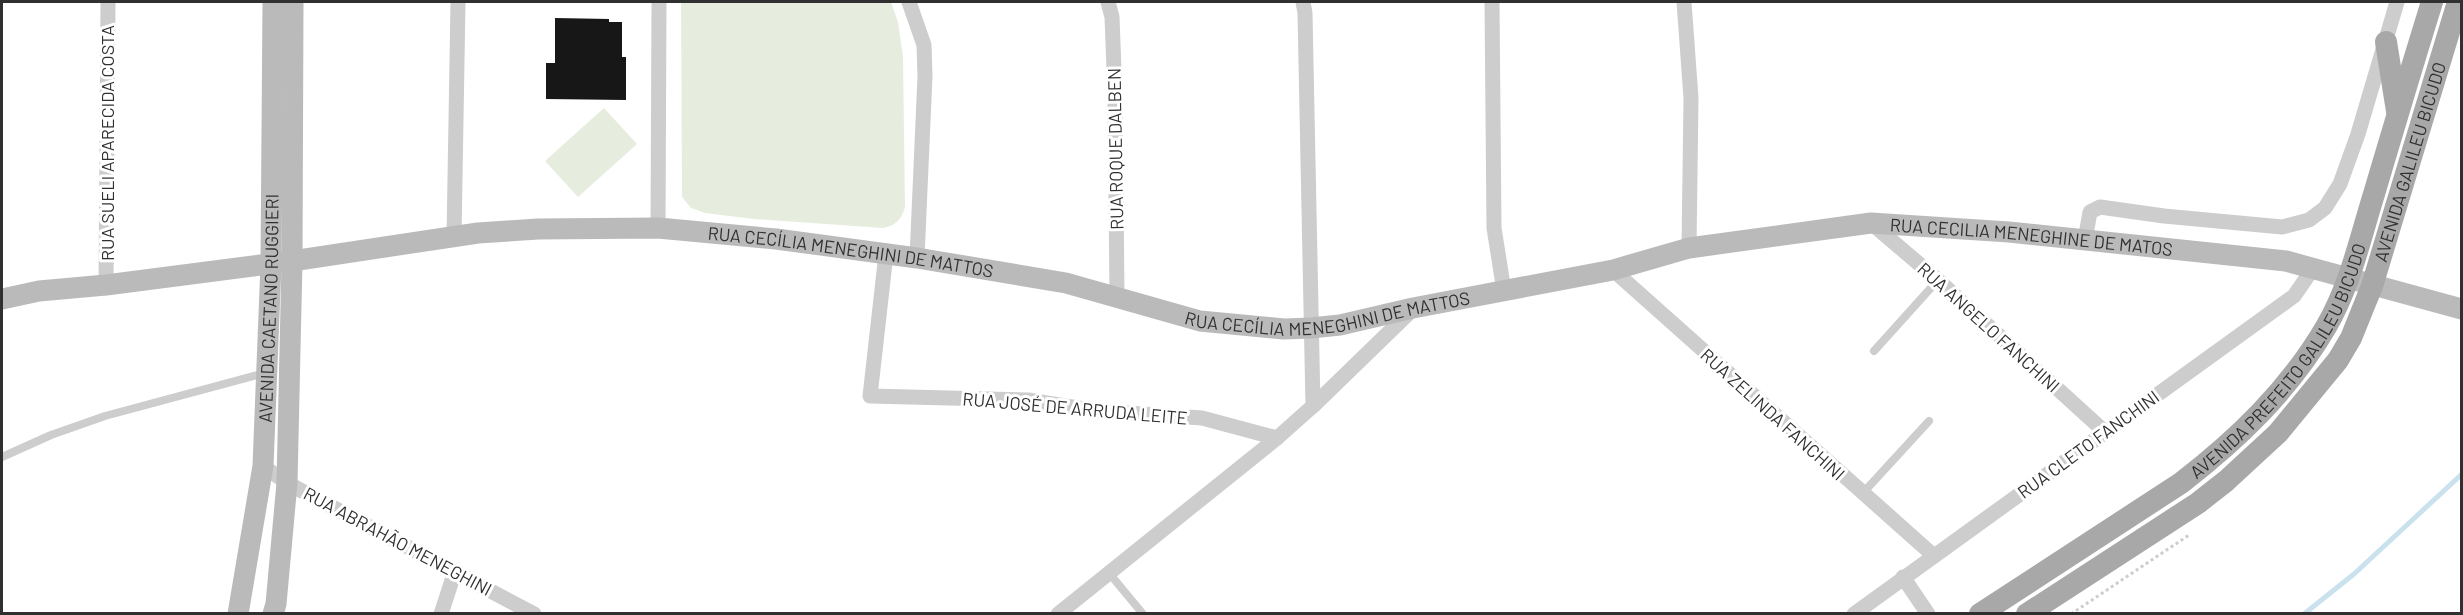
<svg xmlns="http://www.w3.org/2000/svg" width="2463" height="615" viewBox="0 0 2463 615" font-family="Barlow,sans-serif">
	<rect width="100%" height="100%" fill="#fff"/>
	<g fill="#e7edde">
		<path d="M681,2H891L898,22L903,57L905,207C902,219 895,226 883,228L754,219L705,213L691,208L682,197Z"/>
		<polygon points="604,108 637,144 578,197 545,161"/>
	</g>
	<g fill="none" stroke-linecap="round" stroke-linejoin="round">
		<polyline stroke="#cae2ed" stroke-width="5" points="2304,614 2354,574 2462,474"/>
	</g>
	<polygon fill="#171717" points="555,18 609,19 609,22 622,22 622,57 626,57 626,100 546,99 546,63 555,63"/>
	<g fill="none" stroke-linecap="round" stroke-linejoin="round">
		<polyline stroke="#cdcdcd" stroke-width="3" stroke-dasharray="3 3" stroke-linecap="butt" points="2071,614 2189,535"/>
		<g stroke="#cdcdcd" stroke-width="8">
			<polyline points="1874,351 1938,280"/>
			<polyline points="2,457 51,435 105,416 265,373"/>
			<polyline points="1862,494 1929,421"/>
			<polyline points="1109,573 1143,614"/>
		</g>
		<g stroke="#cdcdcd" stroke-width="15">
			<polyline points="909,2 924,45 925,76 917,258"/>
			<polyline points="1108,2 1112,17 1115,96 1117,296"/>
			<polyline points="1303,2 1305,13 1313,406"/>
			<polyline points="1492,2 1494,228 1504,291"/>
			<polyline points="1684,2 1691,98 1689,248"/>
			<polyline points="1871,223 1938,280 2105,432"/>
			<polyline points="658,228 659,2"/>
			<polyline points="454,237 458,2"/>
			<polyline points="2085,240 2090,212 2100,207 2164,216 2282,227 2309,220 2325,208 2340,184 2358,134 2397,2"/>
			<polyline points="886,254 870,396 1028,400 1097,411 1202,418 1277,438"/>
			<polyline points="1613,270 1934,556"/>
			<polyline points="106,285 108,2"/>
			<polyline points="263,466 287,483 534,614"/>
			<polyline points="1903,577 1928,614"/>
			<polyline points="441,614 455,571"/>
			<polyline points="1058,614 1277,438 1313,406 1413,309"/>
			<polyline points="1854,614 2294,296 2314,267"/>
		</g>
		<g stroke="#bababa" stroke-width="21">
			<path id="s1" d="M2,299L39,291L106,285L292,261L478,233L538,229L658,228L776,239L917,258L1066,283L1200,321L1284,329L1311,328L1340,325L1413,308L1613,270L1689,248L1871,223L2009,232L2286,261L2462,309"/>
			<path id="s2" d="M238,614L263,466L271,264L273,2"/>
			<polyline points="273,614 276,604 287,483 292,261 293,2"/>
		</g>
		<g stroke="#a8a8a8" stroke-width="22">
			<polyline points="2386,42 2397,111"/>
			<path id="s3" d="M1980,614L2181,483C2238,439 2289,390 2326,327C2350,286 2360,239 2374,194C2393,130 2412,66 2432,2"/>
			<path id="s4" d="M2027,614L2198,503L2226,481L2278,433L2338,360L2351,338L2372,286L2458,2"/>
		</g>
	</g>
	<g text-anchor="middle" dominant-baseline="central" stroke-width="6" stroke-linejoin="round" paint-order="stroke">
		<g font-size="18" fill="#303030" stroke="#fff">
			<text transform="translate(107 143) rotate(-90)">RUA SUELI APARECIDA COSTA</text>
			<text transform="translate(1115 149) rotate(-91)">RUA ROQUE DALBEN</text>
			<text stroke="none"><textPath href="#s4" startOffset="616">AVENIDA GALILEU BICUDO</textPath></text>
			<text stroke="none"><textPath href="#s1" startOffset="2055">RUA CECILIA MENEGHINE DE MATOS</textPath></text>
			<text stroke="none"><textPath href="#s1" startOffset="855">RUA CECÍLIA MENEGHINI DE MATTOS</textPath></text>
			<text stroke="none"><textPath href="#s1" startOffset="1341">RUA CECÍLIA MENEGHINI DE MATTOS</textPath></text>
			<text stroke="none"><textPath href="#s2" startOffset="308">AVENIDA CAETANO RUGGIERI</textPath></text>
			<text transform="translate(1989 327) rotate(42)">RUA ANGELO FANCHINI</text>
			<text stroke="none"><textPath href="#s3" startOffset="399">AVENIDA PREFEITO GALILEU BICUDO</textPath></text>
			<text transform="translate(1075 408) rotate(5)">RUA JOSÉ DE ARRUDA LEITE</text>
			<text transform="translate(1773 414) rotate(42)">RUA ZELINDA FANCHINI</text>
			<text transform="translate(2088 444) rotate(-36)">RUA CLETO FANCHINI</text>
			<text transform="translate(398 541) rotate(28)">RUA ABRAHÃO MENEGHINI</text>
		</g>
	</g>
	<rect width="2463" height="615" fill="none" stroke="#303030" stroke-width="6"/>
</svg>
